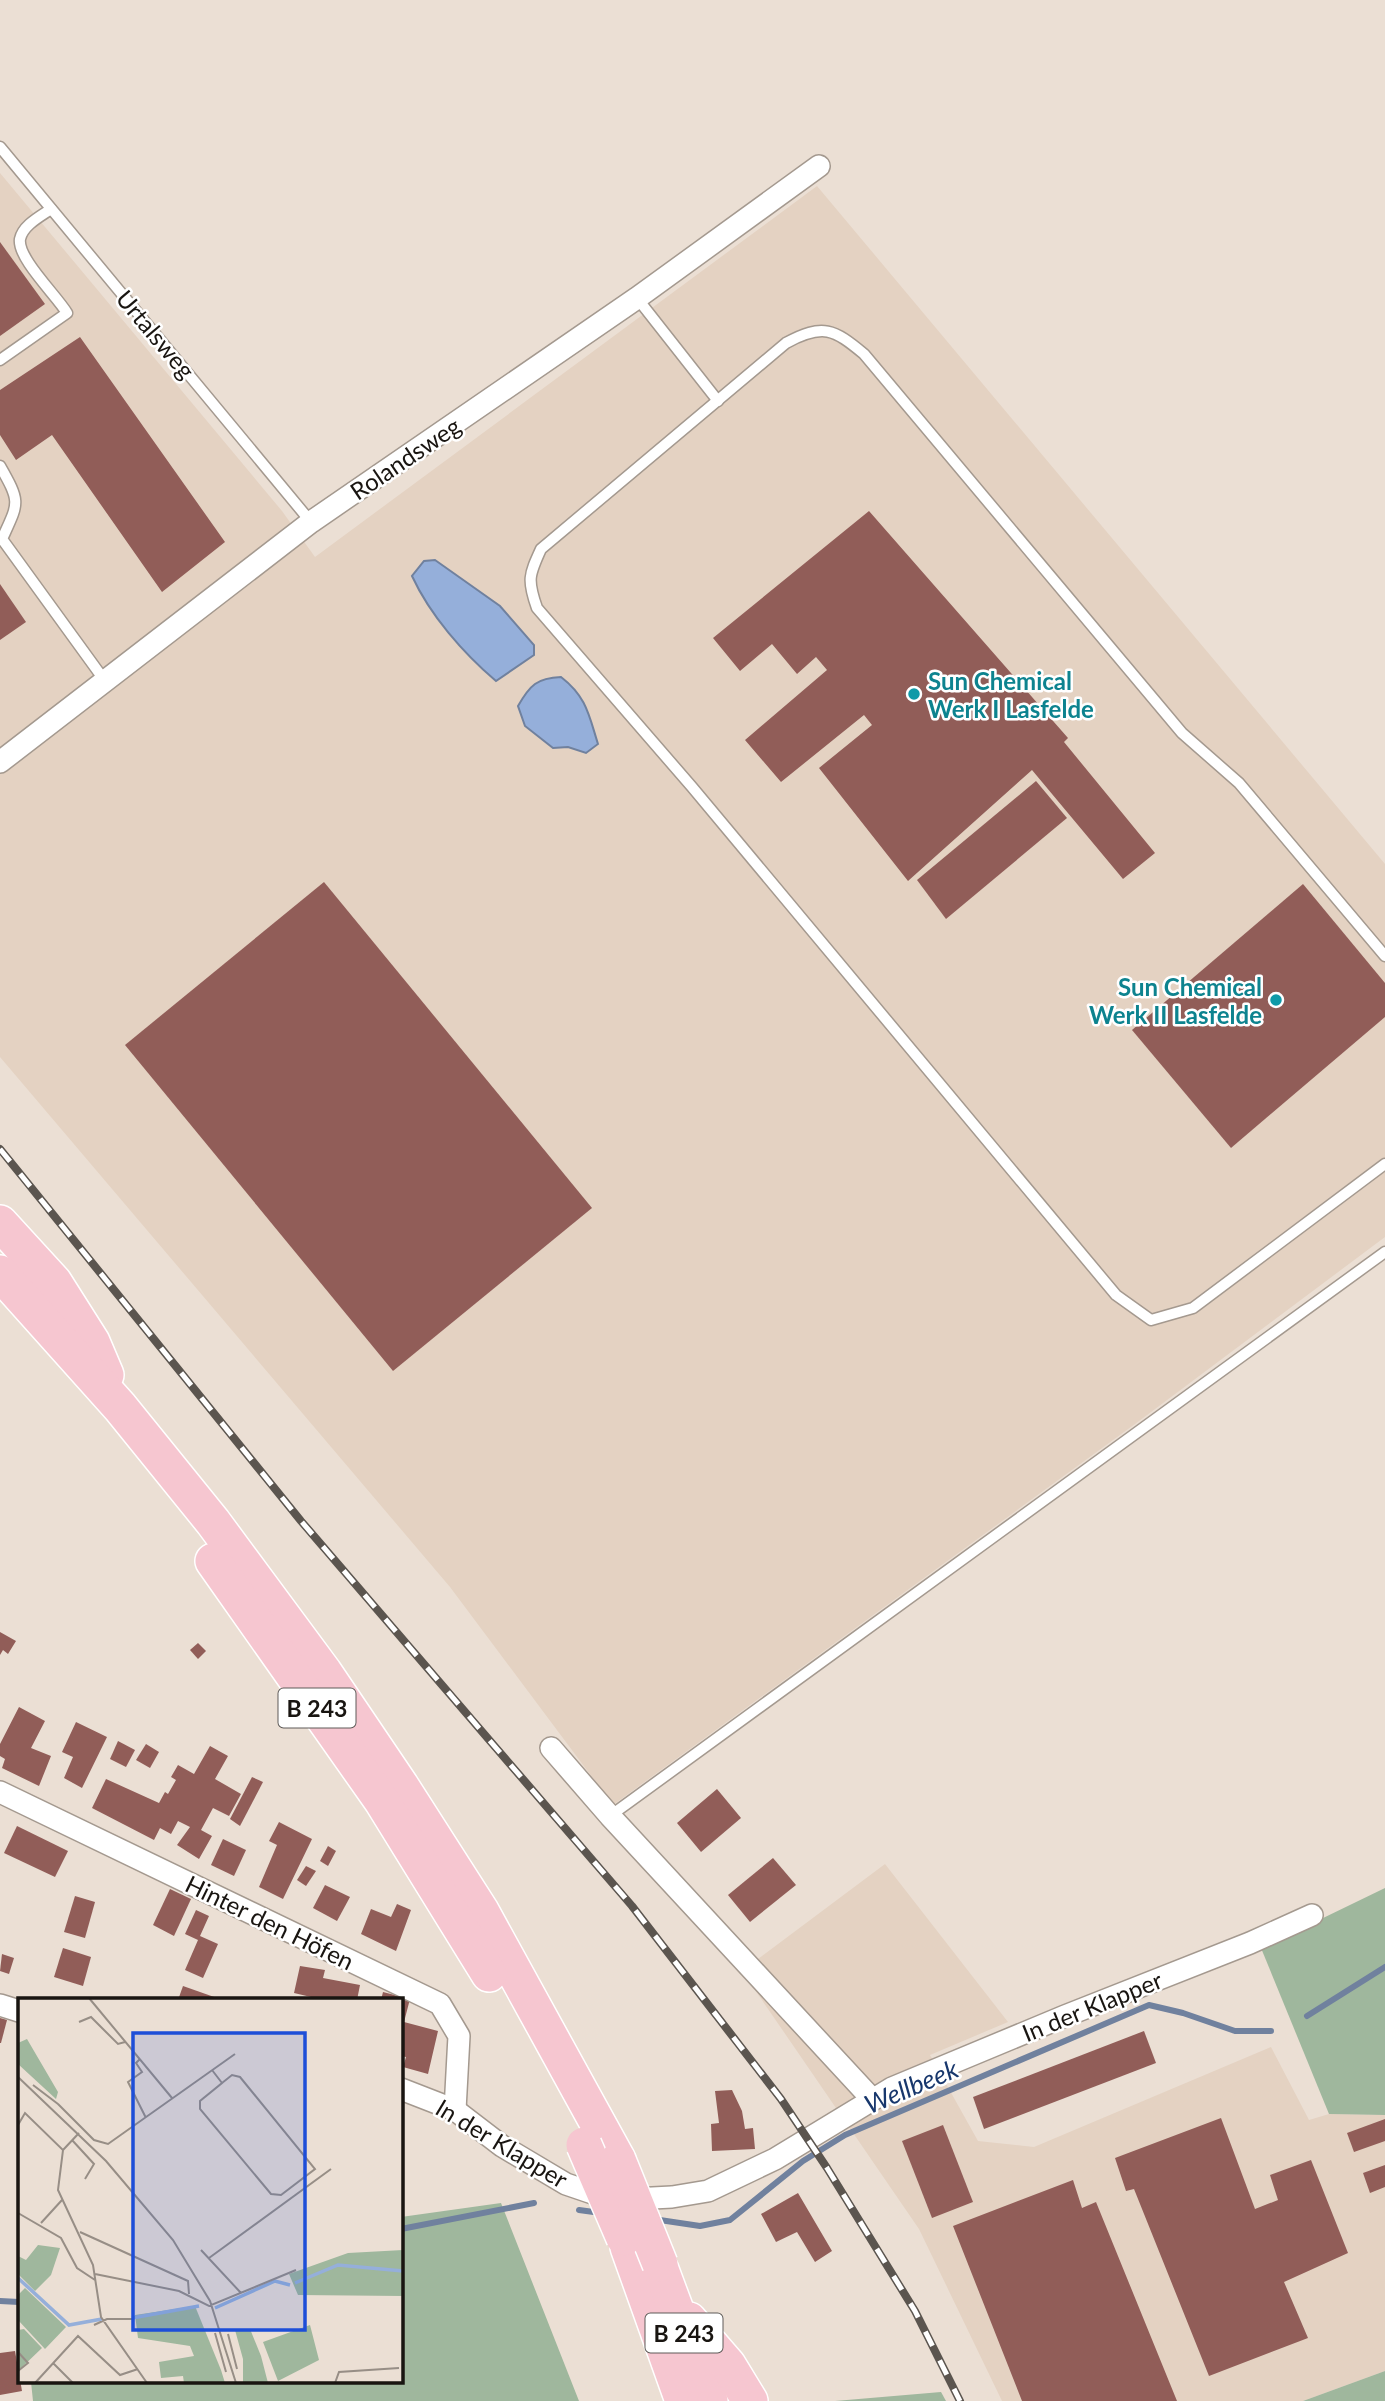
<svg xmlns="http://www.w3.org/2000/svg" width="1385" height="2401" viewBox="0 0 1385 2401" font-family="Lato,sans-serif">
	<rect width="100%" height="100%" fill="#ebdfd4"/>
	<g fill="#e4d2c2">
		<polygon points="0,173 282,511 315,557 817,186 1385,864 1385,1237 1135,1424 613,1805 450,1587 0,1057"/>
		<polygon points="885,1864 1008,2022 930,2055 978,2141 1034,2147 1271,2047 1309,2120 1329,2114 1385,2115 1385,2371 1303,2401 1002,2401 919,2229 742,1971"/>
	</g>
	<g fill="#9fb79d">
		<polygon points="1385,1888 1385,2115 1329,2114 1261,1948"/>
		<polygon points="501,2203 579,2401 33,2401 31,2382 401,2382 401,2217"/>
		<polygon points="1385,2371 1385,2401 1303,2401"/>
		<polygon points="941,2392 946,2401 835,2401"/>
	</g>
	<g fill="#95afda" stroke="#70819e" stroke-width="2">
		<path d="M435,560L500,606L534,645V655L496,681C463,653 430,615 412,576L424,561Z"/>
		<path d="M561,677C587,697 589,716 598,744L586,753L568,747L553,748L525,726L518,706C530,685 537,678 561,677Z"/>
	</g>
	<g fill="none" stroke-linecap="round" stroke-linejoin="round">
		<g stroke="#70819e" stroke-width="6">
			<polyline points="1307,2016 1385,1967"/>
			<polyline points="579,2210 601,2213"/>
			<polyline points="653,2219 700,2226 730,2220 803,2161 845,2135 1149,2005 1183,2013 1235,2031 1271,2031"/>
			<polyline points="401,2229 534,2203"/>
			<polyline points="0,2301 19,2302"/>
		</g>
	</g>
	<g fill="#915d58">
		<polygon points="0,242 45,304 0,336"/>
		<polygon points="80,337 225,542 162,592 52,435 16,460 0,435 0,390"/>
		<polygon points="869,511 1068,738 1064,742 1155,853 1123,879 1032,770 908,881 819,768 872,725 864,715 781,782 745,740 827,670 816,657 797,674 772,644 740,671 713,638"/>
		<polygon points="0,584 26,622 0,640"/>
		<polygon points="1036,781 1067,818 946,919 917,880"/>
		<polygon points="324,882 592,1208 393,1371 125,1045"/>
		<polygon points="1303,884 1385,983 1385,1017 1231,1148 1132,1030"/>
		<polygon points="0,1632 16,1641 8,1654 3,1650 0,1655"/>
		<polygon points="198,1643 206,1651 198,1659 190,1650"/>
		<polygon points="19,1707 45,1721 31,1748 51,1756 39,1786 2,1768 5,1759 0,1756 0,1744"/>
		<polygon points="76,1722 107,1737 82,1788 64,1778 73,1757 62,1752"/>
		<polygon points="118,1741 135,1750 126,1767 110,1759"/>
		<polygon points="146,1744 159,1752 150,1768 136,1760"/>
		<polygon points="210,1746 228,1756 215,1779 241,1794 229,1816 213,1808 201,1830 212,1836 199,1859 177,1845 190,1827 178,1821 171,1834 160,1828 154,1840 92,1808 106,1779 159,1803 165,1792 168,1794 176,1780 171,1777 178,1765 194,1774"/>
		<polygon points="252,1777 263,1782 240,1826 230,1819"/>
		<polygon points="717,1789 741,1818 701,1852 677,1823"/>
		<polygon points="279,1822 312,1839 283,1899 259,1887 277,1845 269,1841"/>
		<polygon points="17,1826 68,1851 55,1877 4,1853"/>
		<polygon points="223,1839 246,1850 234,1876 211,1865"/>
		<polygon points="328,1846 336,1851 328,1866 320,1861"/>
		<polygon points="773,1858 796,1885 750,1922 728,1895"/>
		<polygon points="306,1866 316,1871 306,1886 297,1880"/>
		<polygon points="325,1885 350,1897 337,1921 313,1908"/>
		<polygon points="170,1889 191,1899 174,1936 153,1925"/>
		<polygon points="75,1896 95,1902 85,1938 64,1932"/>
		<polygon points="397,1904 411,1910 396,1951 361,1934 371,1909 391,1917"/>
		<polygon points="196,1910 209,1916 200,1936 218,1944 203,1978 185,1970 198,1940 185,1934"/>
		<polygon points="63,1948 91,1957 83,1986 54,1977"/>
		<polygon points="2,1954 14,1958 9,1974 0,1971"/>
		<polygon points="300,1966 325,1970 323,1978 360,1985 357,2000 310,2000 311,1997 294,1993"/>
		<polygon points="183,1986 217,1998 216,2000 178,2000"/>
		<polygon points="383,1992 410,1999 404,2022 438,2031 428,2074 403,2067 406,2057 401,2056 401,2000 381,2000"/>
		<polygon points="0,2018 7,2020 1,2043 0,2043"/>
		<polygon points="1144,2031 1156,2063 984,2129 973,2097"/>
		<polygon points="732,2090 742,2111 745,2129 753,2128 755,2149 712,2151 711,2124 719,2123 715,2091"/>
		<polygon points="1221,2118 1255,2209 1278,2200 1270,2175 1311,2160 1348,2253 1284,2282 1308,2338 1209,2376 1134,2189 1126,2191 1115,2158"/>
		<polygon points="1385,2119 1385,2141 1354,2152 1347,2133"/>
		<polygon points="943,2125 973,2202 932,2218 902,2141"/>
		<polygon points="1385,2165 1385,2187 1370,2193 1363,2173"/>
		<polygon points="1073,2180 1082,2208 1096,2202 1177,2401 1022,2401 953,2226"/>
		<polygon points="798,2193 832,2251 815,2262 797,2232 776,2242 761,2214"/>
		<polygon points="15,2351 22,2391 0,2395 0,2353"/>
	</g>
	<g fill="none" stroke-linecap="round" stroke-linejoin="round">
		<defs>
			<g id="service">
				<polyline points="0,147 311,522"/>
				<polyline points="637,298 718,401"/>
				<path d="M0,360L67,313C57,296 17,258 20,239C23,225 41,216 51,209"/>
				<path d="M0,466C21,503 19,502 2,539L105,681"/>
				<path d="M1385,956L1239,783L1182,733L864,354C834,329 823,323 786,343L541,549C529,575 527,580 537,608L692,787L1116,1295L1151,1320L1193,1308L1385,1164"/>
				<polyline points="610,1816 1385,1252"/>
			</g>
			<g id="minor">
				<polyline points="0,762 311,522 637,298 819,166"/>
				<polyline points="551,1748 610,1816 872,2099"/>
				<polyline points="0,1792 440,2004 459,2036 455,2110"/>
				<polyline points="0,2005 19,2011"/>
				<polyline points="401,2089 455,2110 502,2146 566,2184 613,2200 672,2197 708,2191 775,2159 892,2088 1065,2016 1250,1943 1312,1915"/>
			</g>
			<g id="trunk">
				<polyline points="0,1223 54,1282 92,1342 106,1375"/>
				<polyline points="0,1273 120,1407 213,1522 324,1672 401,1786 481,1911 618,2160"/>
				<polyline points="213,1561 382,1801 489,1974"/>
				<polyline points="628,2247 683,2401"/>
				<polyline points="661,2270 710,2401"/>
				<polyline points="689,2320 728,2365 750,2401"/>
			</g>
		</defs>
		<use href="#service" stroke="#a4998f" stroke-width="13"/>
		<use href="#minor" stroke="#a4998f" stroke-width="24"/>
		<use href="#trunk" stroke="#fff" stroke-width="38"/>
		<use href="#service" stroke="#fff" stroke-width="10"/>
		<use href="#minor" stroke="#fff" stroke-width="21"/>
		<use href="#trunk" stroke="#f6c6d0" stroke-width="35"/>
		<defs>
			<polyline id="rail" points="0,1149 301,1521 632,1906 781,2099 827,2168 915,2311 960,2401"/>
		</defs>
		<use href="#rail" stroke="#5b554f" stroke-width="8"/>
		<use href="#rail" stroke="#fff" stroke-width="5" stroke-dasharray="16" stroke-linecap="butt"/>
		<defs>
			<g id="trunk-bridge">
				<polyline points="584,2145 624,2238"/>
				<polyline points="618,2160 660,2264"/>
			</g>
		</defs>
		<use href="#trunk-bridge" stroke="#fff" stroke-width="38" stroke-linecap="butt"/>
		<use href="#trunk-bridge" stroke="#f6c6d0" stroke-width="35"/>
	</g>
	<g fill="#0f9aa8" stroke="#fff" stroke-width="2.5">
		<circle cx="914" cy="694" r="7"/>
		<circle cx="1276" cy="1000" r="7"/>
	</g>
	<g text-anchor="middle" dominant-baseline="central" stroke-width="5" stroke-linejoin="round" paint-order="stroke">
		<g fill="#fff" stroke="#5e5b58" stroke-width="2">
			<rect x="278.5" y="1688.5" width="77" height="39" rx="5"/>
			<rect x="645.5" y="2313.5" width="77" height="39" rx="5"/>
		</g>
		<g font-size="23" font-weight="bold" fill="#191511">
			<text x="317" y="1708">B 243</text>
			<text x="684" y="2333">B 243</text>
		</g>
		<g font-size="24" fill="#191511" stroke="#fff">
			<text transform="translate(156 334) rotate(50)">Urtalsweg</text>
			<text transform="translate(405 458) rotate(-34)">Rolandsweg</text>
			<text transform="translate(270 1922) rotate(26)">Hinter den Höfen</text>
			<text transform="translate(1092 2006) rotate(-22)">In der Klapper</text>
			<text transform="translate(502 2143) rotate(31)">In der Klapper</text>
		</g>
		<g font-size="24" font-weight="bold" fill="#0d838f" stroke="#fff" text-anchor="start">
			<text x="928" y="680">Sun Chemical<tspan x="928" dy="28">Werk I Lasfelde</tspan></text>
			<text x="1262" y="986" text-anchor="end">Sun Chemical<tspan x="1262" dy="28">Werk II Lasfelde</tspan></text>
		</g>
		<g font-size="26" font-style="italic" fill="#18376c" stroke="#fff">
			<text transform="translate(911 2086) rotate(-23)">Wellbeek</text>
		</g>
	</g>
	<g transform="translate(18 1998)">
		<rect width="385" height="385" fill="#ebdfd4"/>
		<path d="M9,41L40,94L38,101L0,66V45ZM20,247L42,250L33,277L17,293L0,276V258L8,262ZM385,252V298L280,297L271,276L330,255ZM7,290L48,329L27,351L0,322V297ZM177,308L203,372L207,385H166L165,378L143,380L141,364L176,358L172,348L120,340L117,317ZM292,327L301,362L260,383L245,344ZM6,331L24,350L0,373V332ZM232,331L243,358L250,385H225V361L217,332Z" fill="#9fb79d"/>
		<path fill="none" stroke="#95afda" stroke-width="3.5" d="M0,280L51,327L84,321M277,285L320,267L385,273M197,310L257,283L272,287M114,320L181,308"/>
		<path fill="none" stroke="#978e86" stroke-width="2" d="M71,0L154,100M61,24L73,19L100,46L107,44M122,61L118,65L124,74L110,84L128,120M194,72L204,85L182,103V111L253,196L263,197L297,171L222,79L214,77L204,85M0,79L88,163L155,242L192,303L218,385M15,87L40,106M40,106L76,142L90,146L217,56M0,127L7,115L45,152L40,192L75,267L83,319L129,385M54,142L76,166L67,181M45,152L61,135M0,215L43,240L59,270L77,282M23,225L44,202M62,234L170,283L171,296M183,252L223,295M191,260L313,171M77,276L161,293L191,308L278,272M76,327L89,321H114M197,335L208,374M210,336L219,371M0,354L10,365L0,373M35,365L55,385M17,385L60,338L102,377L120,371M317,385L321,374L381,370"/>
		<path fill="#1d4ed8" fill-opacity="0.15" stroke="#1d4ed8" stroke-width="3.5" d="M115,35H287V332H115Z"/>
		<rect width="385" height="385" fill="none" stroke="#191511" stroke-width="3.5"/>
	</g>
</svg>
